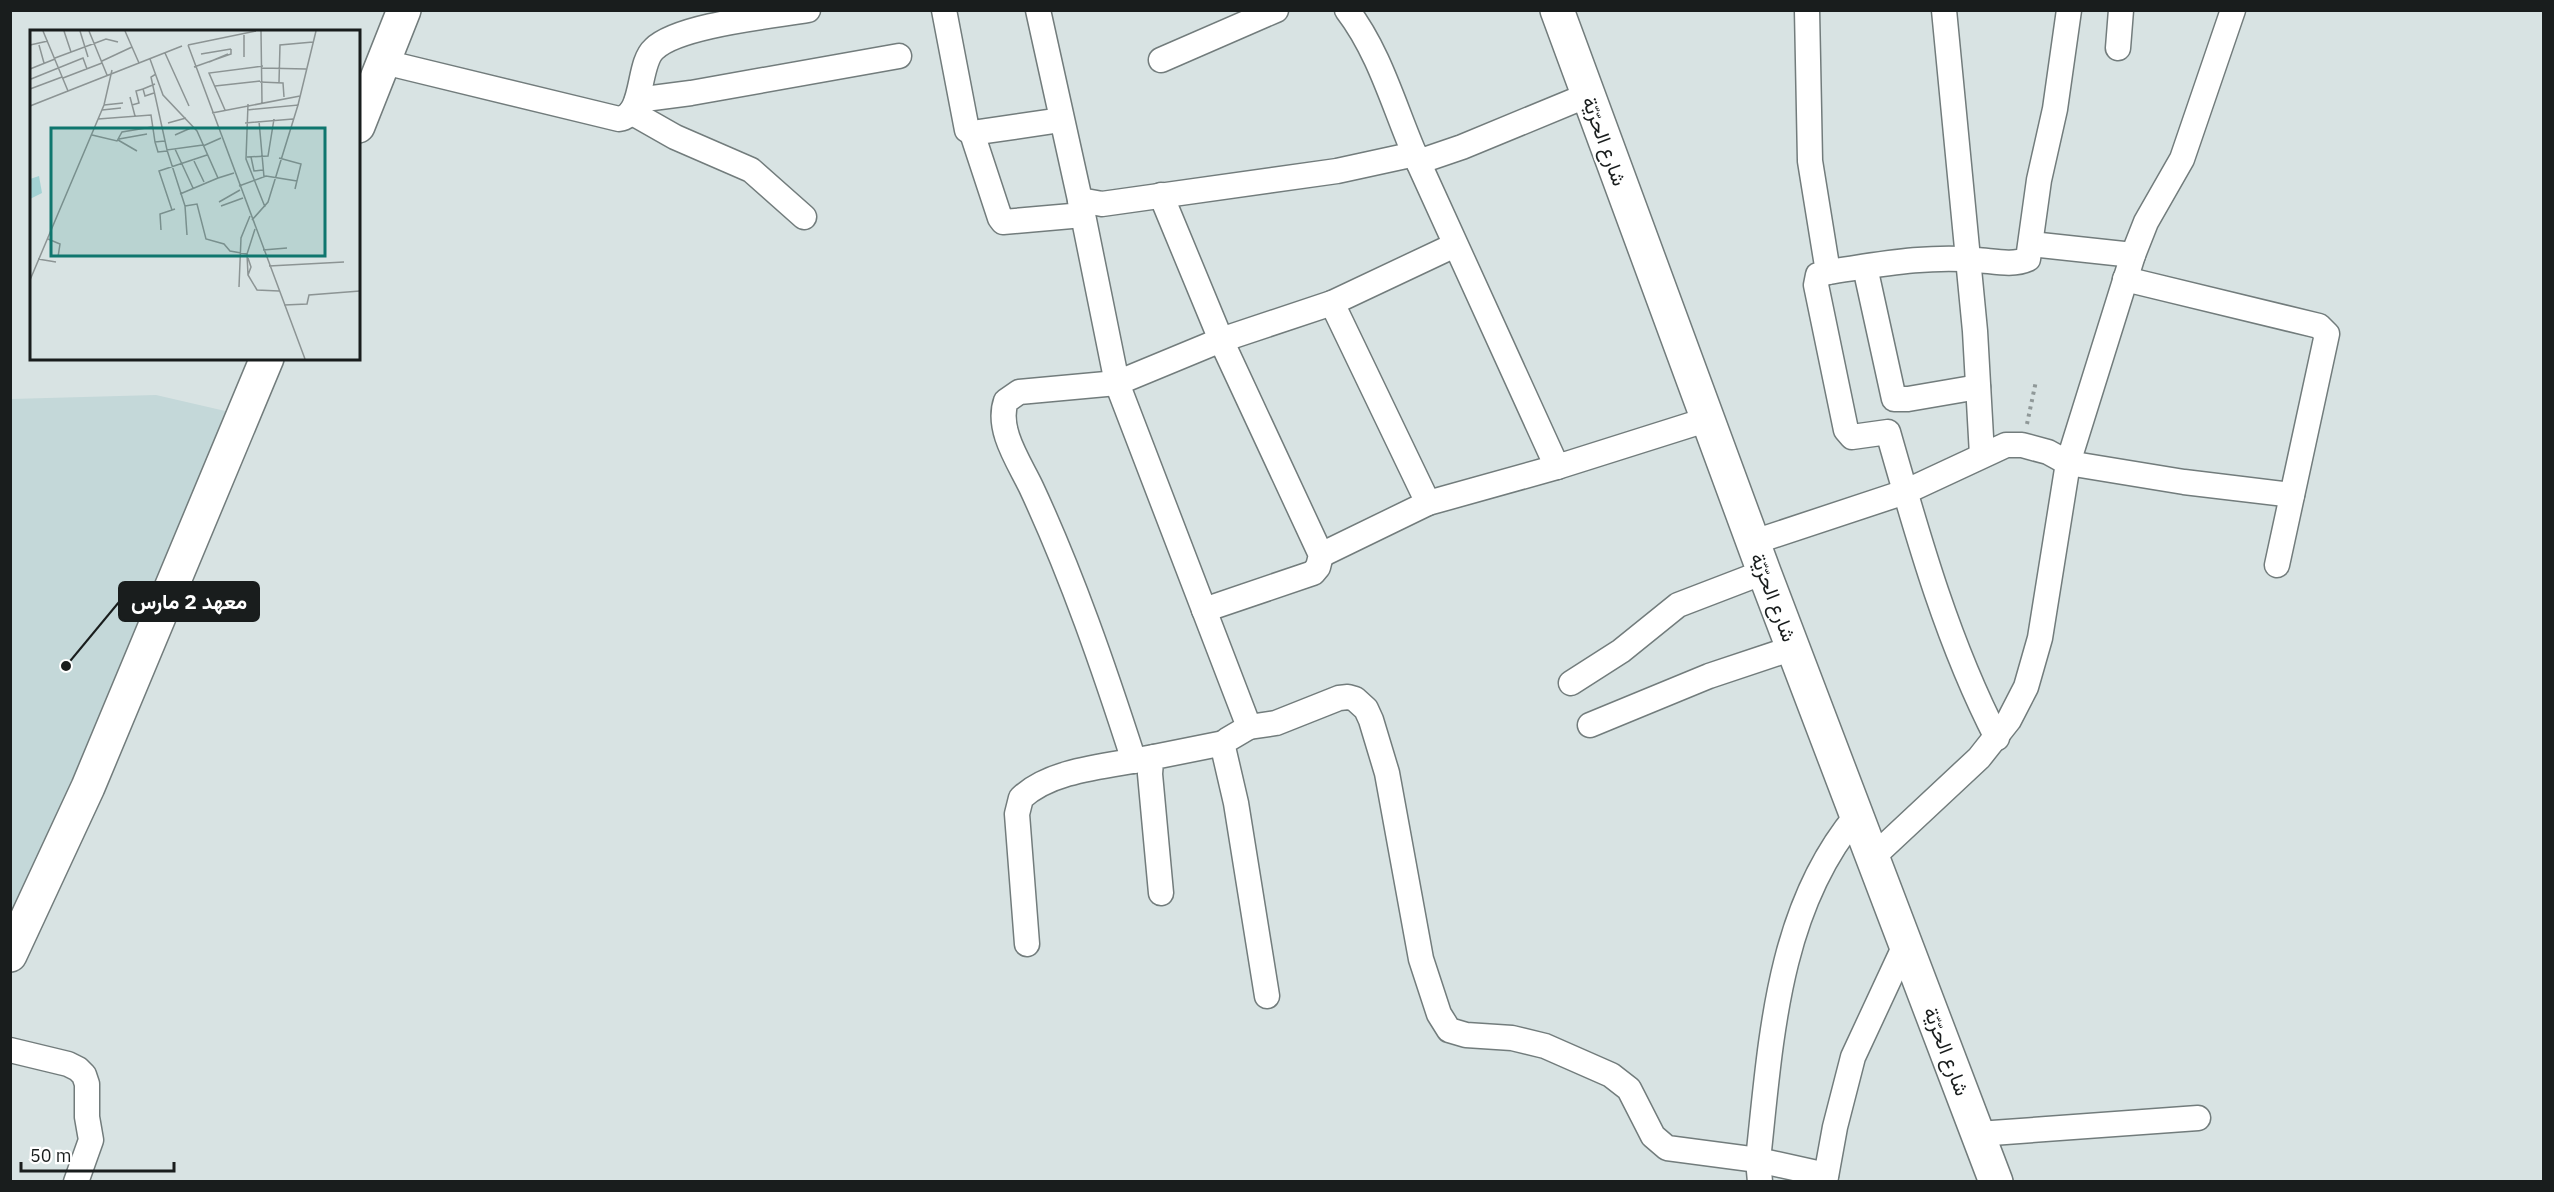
<svg xmlns="http://www.w3.org/2000/svg" width="2554" height="1192" viewBox="0 0 2554 1192" font-family="'IBM Plex Sans',Vazirmatn,sans-serif">
	<rect width="100%" height="100%" fill="#d8e3e3"/>
	<polygon fill="#c4d8d9" points="156,395 234,413 11,919 11,399"/>
	<g fill="none" stroke-linecap="round" stroke-linejoin="round">
		<defs>
			<g id="street">
				<polyline points="944,10 967,130 972,133 1061,120"/>
				<polyline points="1038,10 1080,200 1102,204 1337,171 1415,154"/>
				<path d="M1347,10C1380,53 1394,107 1415,155C1462,259 1509,363 1557,467L1709,419"/>
				<path d="M1807,10L1810,161L1828,272L1818,275L1816,285L1846,430L1852,437L1888,432C1918,537 1947,641 1997,738"/>
				<polyline points="1944,10 1975,331 1982,455"/>
				<polyline points="2118,48 2121,10"/>
				<polyline points="1161,60 1276,10"/>
				<path d="M384,62L619,119C645,115 637,64 654,49C678,25 773,16 808,10"/>
				<polyline points="637,100 691,93 899,56"/>
				<polyline points="631,112 675,137 751,170 804,217"/>
				<polyline points="972,133 1000,218 1003,222 1083,215"/>
				<polyline points="1418,162 1462,147 1588,95"/>
				<polyline points="1161,195 1221,340 1321,555 1318,567 1313,573 1204,610"/>
				<polyline points="1080,200 1117,383 1249,727 1227,740 1223,747 1236,803 1267,996"/>
				<polyline points="2031,244 2133,255"/>
				<polyline points="1865,267 1894,399 1908,399 1978,387"/>
				<path d="M1828,272C1877,265 1927,255 1977,260C1993,261 2013,266 2028,259L2039,180L2055,109L2069,10"/>
				<polyline points="2125,279 2319,326 2327,334 2277,565"/>
				<polyline points="1332,303 1428,503"/>
				<polyline points="1754,542 1905,492 2006,445 2022,445 2048,452 2068,463 2184,482 2292,495"/>
				<polyline points="1321,555 1428,503 1557,467"/>
				<polyline points="1571,683 1621,651 1678,605 1764,572"/>
				<polyline points="1590,725 1709,676 1793,648"/>
				<polyline points="1249,727 1276,723 1339,698 1348,697 1355,699 1366,709 1371,720 1387,773 1421,959 1439,1014 1449,1030 1466,1035 1512,1038 1545,1046 1611,1075 1629,1089 1653,1136 1667,1148 1758,1160 1826,1175"/>
				<path d="M1134,761C1104,668 1072,575 1031,487C1019,462 996,429 1006,401L1019,392L1117,383L1221,340L1332,303L1455,245"/>
				<polyline points="1873,857 1979,758 2009,720 2026,687 2040,638 2068,463 2133,255 2146,222 2182,159 2233,10"/>
				<polyline points="1161,893 1150,774 1151,761 1154,757 1224,743"/>
				<path d="M1027,944L1017,814L1021,798C1053,768 1112,766 1154,757"/>
				<polyline points="10,1050 68,1064 78,1069 84,1075 87,1084 87,1117 91,1140 76,1182"/>
				<polyline points="1978,1134 2198,1118"/>
				<path d="M1760,1182L1758,1160C1771,1041 1777,910 1857,815"/>
				<polyline points="1825,1182 1835,1127 1853,1057 1906,943"/>
			</g>
			<g id="secondary">
				<polyline points="1557,10 1764,572 1996,1182"/>
				<polyline points="358,126 404,10"/>
				<polyline points="10,955 88,787 267,358"/>
			</g>
		</defs>
		<use href="#street" stroke="#727c7c" stroke-width="27"/>
		<use href="#secondary" stroke="#727c7c" stroke-width="36"/>
		<polyline stroke="#8f9898" stroke-width="4" stroke-dasharray="3 4.5" stroke-linecap="butt" points="2027,424 2036,381"/>
		<use href="#street" stroke="#fff" stroke-width="24"/>
		<use href="#secondary" stroke="#fff" stroke-width="33"/>
	</g>
	<g text-anchor="middle" dominant-baseline="central" stroke-width="4.5" stroke-linejoin="round" paint-order="stroke">
		<g font-size="20" fill="#191d1d" stroke="#fff">
			<text transform="translate(1605 141) rotate(70)">شارع الحرّيّة</text>
			<text transform="translate(1774 597) rotate(69)">شارع الحرّيّة</text>
			<text transform="translate(1947 1051) rotate(69)">شارع الحرّيّة</text>
		</g>
	</g>
	<g transform="translate(30 30)">
		<rect width="330" height="330" fill="#d8e3e3"/>
		<path d="M9,146L12,163L0,169V149Z" fill="#a3d2d4"/>
		<path fill="none" stroke="#8c9494" stroke-width="1.5" d="M13,1L38,61M34,1L41,22M50,1L58,27M59,1L77,45M95,1L109,33M231,1L232,73M0,15L18,11M9,15L14,33M158,15L275,329M158,15L226,1M135,23L159,76M171,24L201,19M214,27V3M25,28L76,9L88,12M120,29L133,65L167,101L188,148L204,143M72,31L102,17M179,32L198,24M164,37L201,24V19M232,38L276,39M0,39L25,29M126,44L121,47L137,120L173,115M33,48L72,33M1,49L53,28L57,39M230,52L253,53L254,67M249,52L250,15L283,12M185,56L230,51M0,59L32,47M124,63L115,66L113,59L125,54M100,67L105,86M218,74L216,129L235,177M74,75L93,73M102,75L109,73L106,61L113,59M268,75L286,1M0,76L152,16M72,80L91,78M195,80L179,43L233,36M217,80L268,75L238,172L222,190M182,83L270,66M68,89L121,85L125,112L135,111M229,91L234,147M138,93L156,88M215,93L263,89M62,105L87,111L92,102L122,97M145,105L163,97M89,109L117,104M88,110L107,121M125,112L128,122L137,121M173,116L191,108M145,119L163,158M137,120L155,176L157,205M217,127L238,126L244,89M221,127L224,141L233,140M249,128L271,134L265,159M164,131L174,152M209,156L236,146L267,151M150,164L188,148M189,172L210,160M155,176L167,174L176,209L194,214L200,221L217,224M191,176L213,168M142,180L129,141L177,125M225,199L217,224L218,245L227,260L249,261M131,200L130,184L145,179M18,209L30,214L28,227M233,220L257,218M218,228L221,237L218,245M8,229L26,232M239,236L314,232M0,250L74,75L82,40M209,257L211,208L220,186M254,275L277,274L279,265L330,261"/>
		<path fill="#0f766e" fill-opacity="0.15" stroke="#0f766e" stroke-width="3" d="M21,98H295V226H21Z"/>
		<rect width="330" height="330" fill="none" stroke="#191d1d" stroke-width="3"/>
	</g>
	<path fill="none" stroke="#191d1d" stroke-width="2" d="M66 666L119 602"/>
	<circle fill="#191d1d" stroke="#fff" stroke-width="2" cx="66" cy="666" r="6"/>
	<rect fill="#191d1d" stroke="#191d1d" stroke-width="2" x="119" y="582" width="140" height="39" rx="6"/>
	<g font-size="21" text-anchor="middle" font-weight="bold" fill="#fff">
		<text x="189" y="609">معهد 2 مارس</text>
	</g>
	<rect width="2554" height="1192" fill="none" stroke="#191d1d" stroke-width="24"/>
	<path d="M21 1162v9h153v-9" fill="none" stroke="#191d1d" stroke-width="3"/>
	<text x="30" y="1162" font-size="18" fill="#191d1d" stroke="#ffffff" stroke-width="4.5" paint-order="stroke">50 m</text>
</svg>
